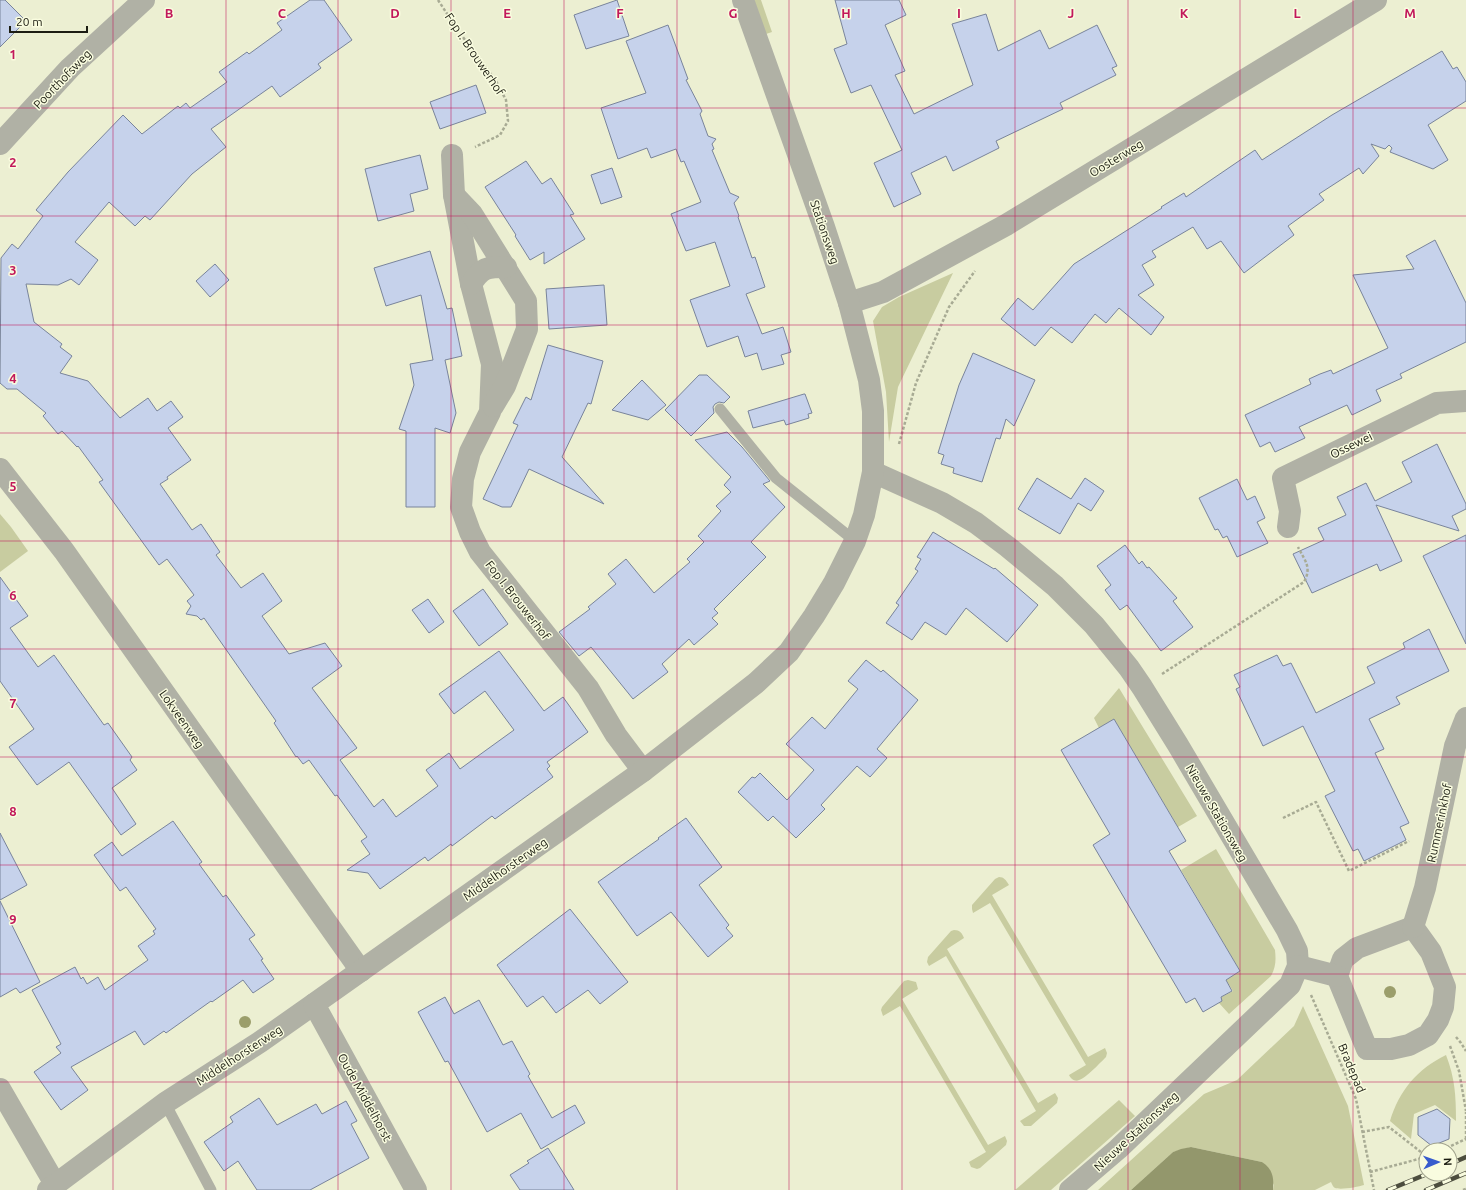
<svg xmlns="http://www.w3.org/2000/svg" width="1466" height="1190" viewBox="0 0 1466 1190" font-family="Ubuntu,sans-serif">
	<rect width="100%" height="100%" fill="#ecefd2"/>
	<g fill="#c8cca0">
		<polygon points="754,0 761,0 772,32 766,34"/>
		<polygon points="953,273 898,387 889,442 886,392 873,321 882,307 899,297"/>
		<polygon points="0,514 11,527 28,551 0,572"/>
		<polygon points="1119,688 1197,816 1178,827 1114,719 1099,728 1094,718"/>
		<path d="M1216,849L1275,950C1276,960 1276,967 1271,976L1229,1014L1219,1003L1222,1001L1221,997L1233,991L1226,980L1240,971L1181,870Z"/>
		<path d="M999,877C1004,877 1006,880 1009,885L992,895L1088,1057L1105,1048L1107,1053L1106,1057C1100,1063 1086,1078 1079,1080C1075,1082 1071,1079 1069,1075L1086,1065L990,903L973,913L972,909V905L995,879Z"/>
		<path d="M954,930C960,930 962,933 964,938L947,949L1038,1103L1055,1093L1058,1098L1057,1103L1031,1126H1024L1020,1121L1036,1111L946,956L929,966L927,962L928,957L951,931Z"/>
		<polygon points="908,980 916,982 918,989 902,999 988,1145 1005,1136 1007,1141 1006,1145 980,1168 977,1169 971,1167 969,1162 986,1152 900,1006 883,1016 881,1010 882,1007 904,981"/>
		<path d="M1303,1006L1348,1106L1364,1185C1358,1187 1341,1190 1335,1188C1333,1187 1332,1184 1331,1182L1315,1190H1273L1274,1185L1262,1162L1191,1147L1173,1152L1131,1190H1098L1204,1094L1237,1080L1294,1026Z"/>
		<path d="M1446,1055C1455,1078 1456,1096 1456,1121L1435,1105L1414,1114L1411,1139L1390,1121C1399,1091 1417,1069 1446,1055Z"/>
		<polygon points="1119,1100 1135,1116 1051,1190 1015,1190"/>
	</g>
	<path fill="#93976c" d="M1191,1147L1262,1162C1273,1169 1274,1178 1273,1190H1131L1173,1152L1181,1149Z"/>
	<g fill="#c6d2eb" stroke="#79849b">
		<polygon points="0,0 5,0 26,21 0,47"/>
		<polygon points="310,0 324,0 352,40 318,64 321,68 280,97 272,86 211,129 226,147 192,174 150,220 145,216 135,226 109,202 75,242 98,260 79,285 71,279 58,285 26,284 34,322 62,344 60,347 72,356 60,373 88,381 120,418 148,398 157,411 171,401 183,417 168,428 191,460 167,477 168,479 160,484 192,530 201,524 220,552 216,555 241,588 263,573 282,601 262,616 289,654 325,643 342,666 312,688 357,748 340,760 374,807 383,799 396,817 438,786 426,770 449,753 460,769 514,730 485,691 454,714 439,694 499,651 544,711 563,697 588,732 547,762 550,766 547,769 553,777 495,819 492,816 452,846 451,844 428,861 425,857 380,889 368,873 347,870 370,854 361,841 367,837 337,795 335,796 309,760 303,764 297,756 296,757 274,723 276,721 204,618 201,620 197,616 186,614 191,606 187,601 194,595 167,559 159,565 99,482 103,480 78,446 77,447 62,431 58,434 43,416 46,413 17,389 7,389 0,383 1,258 12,244 18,249 43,216 36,210 68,172 123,115 142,134 178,106 180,108 186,103 190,108 227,82 219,72 247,52 249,54 282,30 277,23"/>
		<polygon points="617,0 629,36 586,49 574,15"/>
		<polygon points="835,0 899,0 906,15 885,25 905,71 895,75 914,114 973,85 952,24 986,14 998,51 1040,30 1049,49 1097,25 1117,66 1112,68 1116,75 1060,103 1063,109 996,141 999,148 953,171 946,156 911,173 921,194 894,207 874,163 902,150 871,85 851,93 834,49 847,44"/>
		<polygon points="668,25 688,79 686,80 702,111 700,114 708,136 716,139 712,144 714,149 712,150 730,193 739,197 734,203 739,216 738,217 752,258 755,257 765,287 746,294 762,334 783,327 791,352 781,355 784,364 762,370 757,353 745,357 738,336 707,347 690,300 730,286 715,242 686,251 671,214 701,202 684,161 681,162 676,149 651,158 647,148 618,159 601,108 646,93 626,41"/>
		<polygon points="1442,51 1453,69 1457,67 1466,82 1466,101 1428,125 1448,160 1433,169 1390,152 1392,148 1389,145 1385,149 1371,144 1379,156 1363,174 1359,168 1319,194 1324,200 1288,226 1294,235 1244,273 1221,241 1207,249 1193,227 1152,251 1156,257 1142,265 1154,285 1138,295 1164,317 1151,335 1119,308 1106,323 1095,314 1072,343 1051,327 1035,346 1001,319 1018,298 1033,310 1074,264 1162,208 1161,207 1184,193 1186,197 1255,150 1262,160 1332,115"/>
		<polygon points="476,85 486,113 440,129 430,102"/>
		<polygon points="420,155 428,189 410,194 414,211 378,221 365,169"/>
		<polygon points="526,161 542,184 551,178 574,214 570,215 585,239 544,264 544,252 530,260 515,236 516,235 485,187"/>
		<polygon points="612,168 622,197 601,204 591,175"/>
		<polygon points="1435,240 1466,303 1466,342 1400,374 1402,378 1376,390 1381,401 1352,415 1347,405 1299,427 1305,438 1275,452 1270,442 1260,447 1245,415 1311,384 1309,379 1320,374 1331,370 1333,374 1388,348 1353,275 1414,269 1406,256"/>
		<polygon points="430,251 447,309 452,308 462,356 445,360 456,413 450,433 435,428 435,507 406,507 406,431 399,429 414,385 410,364 433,360 421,295 386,306 374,268"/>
		<polygon points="215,264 229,280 210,297 196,281"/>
		<polygon points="604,285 607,325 549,329 546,289"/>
		<polygon points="548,345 603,361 591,404 588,403 562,457 604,504 529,469 511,507 502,507 483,499 518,425 513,423 526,397 531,400"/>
		<polygon points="973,353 1035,380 1014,426 1006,419 1000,439 996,438 982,482 953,473 954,468 941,464 944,455 938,453 959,385"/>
		<polygon points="699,375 707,375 730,397 724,403 719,402 715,404 713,407 714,413 691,436 665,410"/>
		<polygon points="642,380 666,405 648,420 612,410"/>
		<polygon points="804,394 805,394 812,413 808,414 809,418 786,425 784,420 753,428 748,411"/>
		<polygon points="727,432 742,447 770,481 763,484 785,507 751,542 766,557 714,609 718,613 712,618 718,624 694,645 689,639 662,664 668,672 633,699 591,647 579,656 559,632 590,609 588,607 616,584 608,574 626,559 654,593 690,562 687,559 704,542 698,536 721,511 716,506 731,492 724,485 731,477 695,440"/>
		<polygon points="1437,444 1466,504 1466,509 1452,516 1459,531 1376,505 1402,561 1380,571 1377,564 1312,593 1293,554 1324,540 1318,528 1346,515 1337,497 1366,483 1375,501 1412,482 1402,462"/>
		<polygon points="1037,478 1071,499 1085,478 1104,491 1091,511 1078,503 1060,534 1018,509"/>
		<polygon points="1237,479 1247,500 1255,496 1265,518 1257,522 1268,543 1237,557 1227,536 1223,538 1218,529 1215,530 1199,498"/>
		<polygon points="933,532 994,569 995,568 1038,605 1007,642 966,608 946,635 925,622 912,640 886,623 899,605 896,603 918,571 915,569 921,559 917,557"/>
		<polygon points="1466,535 1466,644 1423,556"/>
		<polygon points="1125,545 1139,564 1142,561 1147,568 1149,567 1177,598 1173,601 1193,627 1161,651 1127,605 1120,610 1105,590 1111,585 1097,566"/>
		<polygon points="0,577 28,616 10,628 38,667 54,655 104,725 108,723 132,757 130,760 137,770 112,788 136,824 121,835 69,762 37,785 9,747 34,729 0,681"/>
		<polygon points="483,589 508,624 479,646 453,611"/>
		<polygon points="428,599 444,622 429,633 412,610"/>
		<polygon points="1429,629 1449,671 1396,697 1400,704 1369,719 1384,749 1375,753 1409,823 1400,827 1406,840 1364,861 1358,849 1353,851 1325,796 1335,791 1303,726 1263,746 1236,689 1240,687 1234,675 1277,655 1283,666 1291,663 1316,713 1375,683 1367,667 1405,648 1403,643"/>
		<polygon points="866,660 881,672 883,670 918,700 877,749 887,758 870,777 857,766 821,805 825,809 796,838 773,816 768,821 738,792 752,777 755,778 760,773 787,800 814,770 786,744 812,717 825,729 858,689 848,681"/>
		<polygon points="1114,719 1186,841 1169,851 1240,971 1226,980 1232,991 1221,997 1222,1001 1203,1012 1195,998 1186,1003 1093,845 1110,834 1061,750"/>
		<polygon points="686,818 722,867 699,885 729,925 726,928 733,936 708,957 671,912 637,936 598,882 659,839 658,838"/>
		<polygon points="173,821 202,862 199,864 223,897 226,895 255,935 249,939 263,959 261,960 274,979 253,993 243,980 212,1002 211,1001 166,1033 164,1031 144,1045 135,1031 71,1067 88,1090 61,1110 34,1072 61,1053 56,1047 61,1044 32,990 75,967 81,979 83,977 87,984 98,977 105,990 148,960 138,946 155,934 153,931 156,929 126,887 120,891 94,855 112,842 122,856"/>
		<polygon points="0,833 27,885 0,900"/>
		<polygon points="0,901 40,982 20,993 16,988 0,997"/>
		<polygon points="570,909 628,982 600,1004 588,990 556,1013 543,996 527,1007 497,965"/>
		<polygon points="445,997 454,1014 479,1000 503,1045 512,1041 530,1074 528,1076 552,1118 575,1105 585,1123 541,1149 521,1113 487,1132 448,1061 445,1062 418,1012"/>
		<polygon points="259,1098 277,1125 316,1104 322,1114 346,1101 357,1121 351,1124 369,1158 310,1190 257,1190 238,1161 224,1171 204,1142 233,1122 230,1117"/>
		<polygon points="1437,1109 1450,1119 1449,1139 1432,1146 1418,1135 1418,1117"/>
		<polygon points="548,1148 574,1190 520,1190 510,1175 529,1163 527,1161"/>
	</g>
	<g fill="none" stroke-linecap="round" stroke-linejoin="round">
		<g stroke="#a8ab94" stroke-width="2.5" stroke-dasharray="3 2" stroke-linecap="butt">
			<polyline points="438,0 459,32 496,81 506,100 508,121 500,135 475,147"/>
			<polyline points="899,444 916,383 949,307 975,271"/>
			<path d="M1162,674L1304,582C1312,567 1305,561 1298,547"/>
			<polyline points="1283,818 1316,802 1349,871 1409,841"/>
			<polyline points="1311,995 1356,1099 1374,1190"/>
			<polyline points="1456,1037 1461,1043 1466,1051"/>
			<polyline points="1450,1046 1459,1071 1466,1111"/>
			<polyline points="1362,1132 1389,1127 1426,1156"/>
			<polyline points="1466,1139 1466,1112"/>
			<polyline points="1442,1150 1466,1139"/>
			<polyline points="1370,1172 1426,1157"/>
			<polyline points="1463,1190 1466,1189"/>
		</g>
		<g stroke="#b0b1a5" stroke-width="11">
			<polyline points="720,409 776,478 855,541"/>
			<polyline points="165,1103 211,1190"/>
		</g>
		<g stroke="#b0b1a5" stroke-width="22">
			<polyline points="0,144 70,68 144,0"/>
			<polyline points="452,155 454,195 471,284 492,364 490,412 470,452 463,479 461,507 470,532 480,552 588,688 616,735 643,771"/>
			<polyline points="454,195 472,214 526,301 527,329 505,386 493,406"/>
			<path d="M471,284C482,267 487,267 506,267"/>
			<polyline points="849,303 883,292 1006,225 1376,0"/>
			<polyline points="0,469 64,551 361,971"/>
			<polyline points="873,472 942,503 976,523 1008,547 1055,586 1094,625 1129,668 1142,687 1178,745 1287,930 1297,951 1298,966 1290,985 1118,1149 1070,1190"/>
			<polyline points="1288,527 1290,511 1283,478 1437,403 1466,401"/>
			<polygon points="1413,927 1431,952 1445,987 1443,1007 1438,1020 1428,1035 1409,1045 1391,1049 1367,1049 1337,976 1343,959 1357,948"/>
			<polyline points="1413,927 1425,888 1455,746 1466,718"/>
			<polyline points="1298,966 1337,976"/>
			<polyline points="0,1089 55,1184"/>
			<polyline points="48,1190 165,1103 260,1042 314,1004"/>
		</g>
		<polyline stroke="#b0b1a5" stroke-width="22" points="416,1190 314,1004 643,771 756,683 789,652 814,616 834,583 855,541 864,515 873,472 873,411 869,380 849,303 824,227 743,0"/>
		<defs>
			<g id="rail">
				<polyline points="1450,1164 1466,1157"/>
				<polyline points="1388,1190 1427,1174"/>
				<polyline points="1426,1190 1466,1173"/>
			</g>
		</defs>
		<use href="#rail" stroke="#4c4d3e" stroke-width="4.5"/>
		<use href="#rail" stroke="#f9fcdf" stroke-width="3" stroke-dasharray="9" stroke-linecap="butt"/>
	</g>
	<g fill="#9b9e6b">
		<circle cx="1390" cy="992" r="6"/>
		<circle cx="245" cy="1022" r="6"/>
	</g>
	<path fill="none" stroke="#c2185b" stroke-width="1" stroke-opacity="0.55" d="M113,0V1190M226,0V1190M338,0V1190M451,0V1190M564,0V1190M677,0V1190M789,0V1190M902,0V1190M1015,0V1190M1128,0V1190M1240,0V1190M1353,0V1190M0,108H1466M0,216H1466M0,325H1466M0,433H1466M0,541H1466M0,649H1466M0,757H1466M0,865H1466M0,974H1466M0,1082H1466"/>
	<g text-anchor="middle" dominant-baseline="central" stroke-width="3" stroke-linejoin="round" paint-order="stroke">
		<g font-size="12" fill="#1c1d12" stroke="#f9fcdf">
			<text transform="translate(475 54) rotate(56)">Fop I. Brouwerhof</text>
			<text transform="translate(62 79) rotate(-46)">Poorthofsweg</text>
			<text transform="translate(1116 158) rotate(-31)">Oosterweg</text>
			<text transform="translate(825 232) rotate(71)">Stationsweg</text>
			<text transform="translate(1351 445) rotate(-26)">Ossewei</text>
			<text transform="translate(518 600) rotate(52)">Fop I. Brouwerhof</text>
			<text transform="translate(182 719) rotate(55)">Lokveenweg</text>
			<text transform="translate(1217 813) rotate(60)">Nieuwe Stationsweg</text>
			<text transform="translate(1439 823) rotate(-78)">Rummerinkhof</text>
			<text transform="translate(505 869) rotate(-35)">Middelhorsterweg</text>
			<text transform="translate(239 1055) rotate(-33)">Middelhorsterweg</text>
			<text transform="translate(1352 1068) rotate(67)">Bradepad</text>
			<text transform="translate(365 1097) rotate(61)">Oude Middelhorst</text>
			<text transform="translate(1136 1131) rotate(-43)">Nieuwe Stationsweg</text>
		</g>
	</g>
	<g font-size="13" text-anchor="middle" font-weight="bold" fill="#c2185b" stroke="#f9fcdf" stroke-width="3" stroke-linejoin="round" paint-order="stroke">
		<text x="169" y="18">B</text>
		<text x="282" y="18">C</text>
		<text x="395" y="18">D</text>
		<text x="507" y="18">E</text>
		<text x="620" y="18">F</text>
		<text x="733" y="18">G</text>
		<text x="846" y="18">H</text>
		<text x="959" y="18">I</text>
		<text x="1071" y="18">J</text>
		<text x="1184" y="18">K</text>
		<text x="1297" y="18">L</text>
		<text x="1410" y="18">M</text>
		<text x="13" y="59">1</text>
		<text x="13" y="167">2</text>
		<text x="13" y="275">3</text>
		<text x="13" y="383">4</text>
		<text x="13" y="491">5</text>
		<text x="13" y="600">6</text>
		<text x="13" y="708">7</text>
		<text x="13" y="816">8</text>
		<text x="13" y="924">9</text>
	</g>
	<g transform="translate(1438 1162) rotate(88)"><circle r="19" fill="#f9fcdf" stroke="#a1a38d"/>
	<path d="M0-3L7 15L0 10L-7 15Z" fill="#385ccd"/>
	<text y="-6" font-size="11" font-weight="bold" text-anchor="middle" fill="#1c1d12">N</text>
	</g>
	<path d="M10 26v6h77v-6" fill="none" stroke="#1c1d12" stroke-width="2"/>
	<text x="16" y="26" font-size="12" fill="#1c1d12" stroke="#f9fcdf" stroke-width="3" paint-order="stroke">20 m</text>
</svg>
